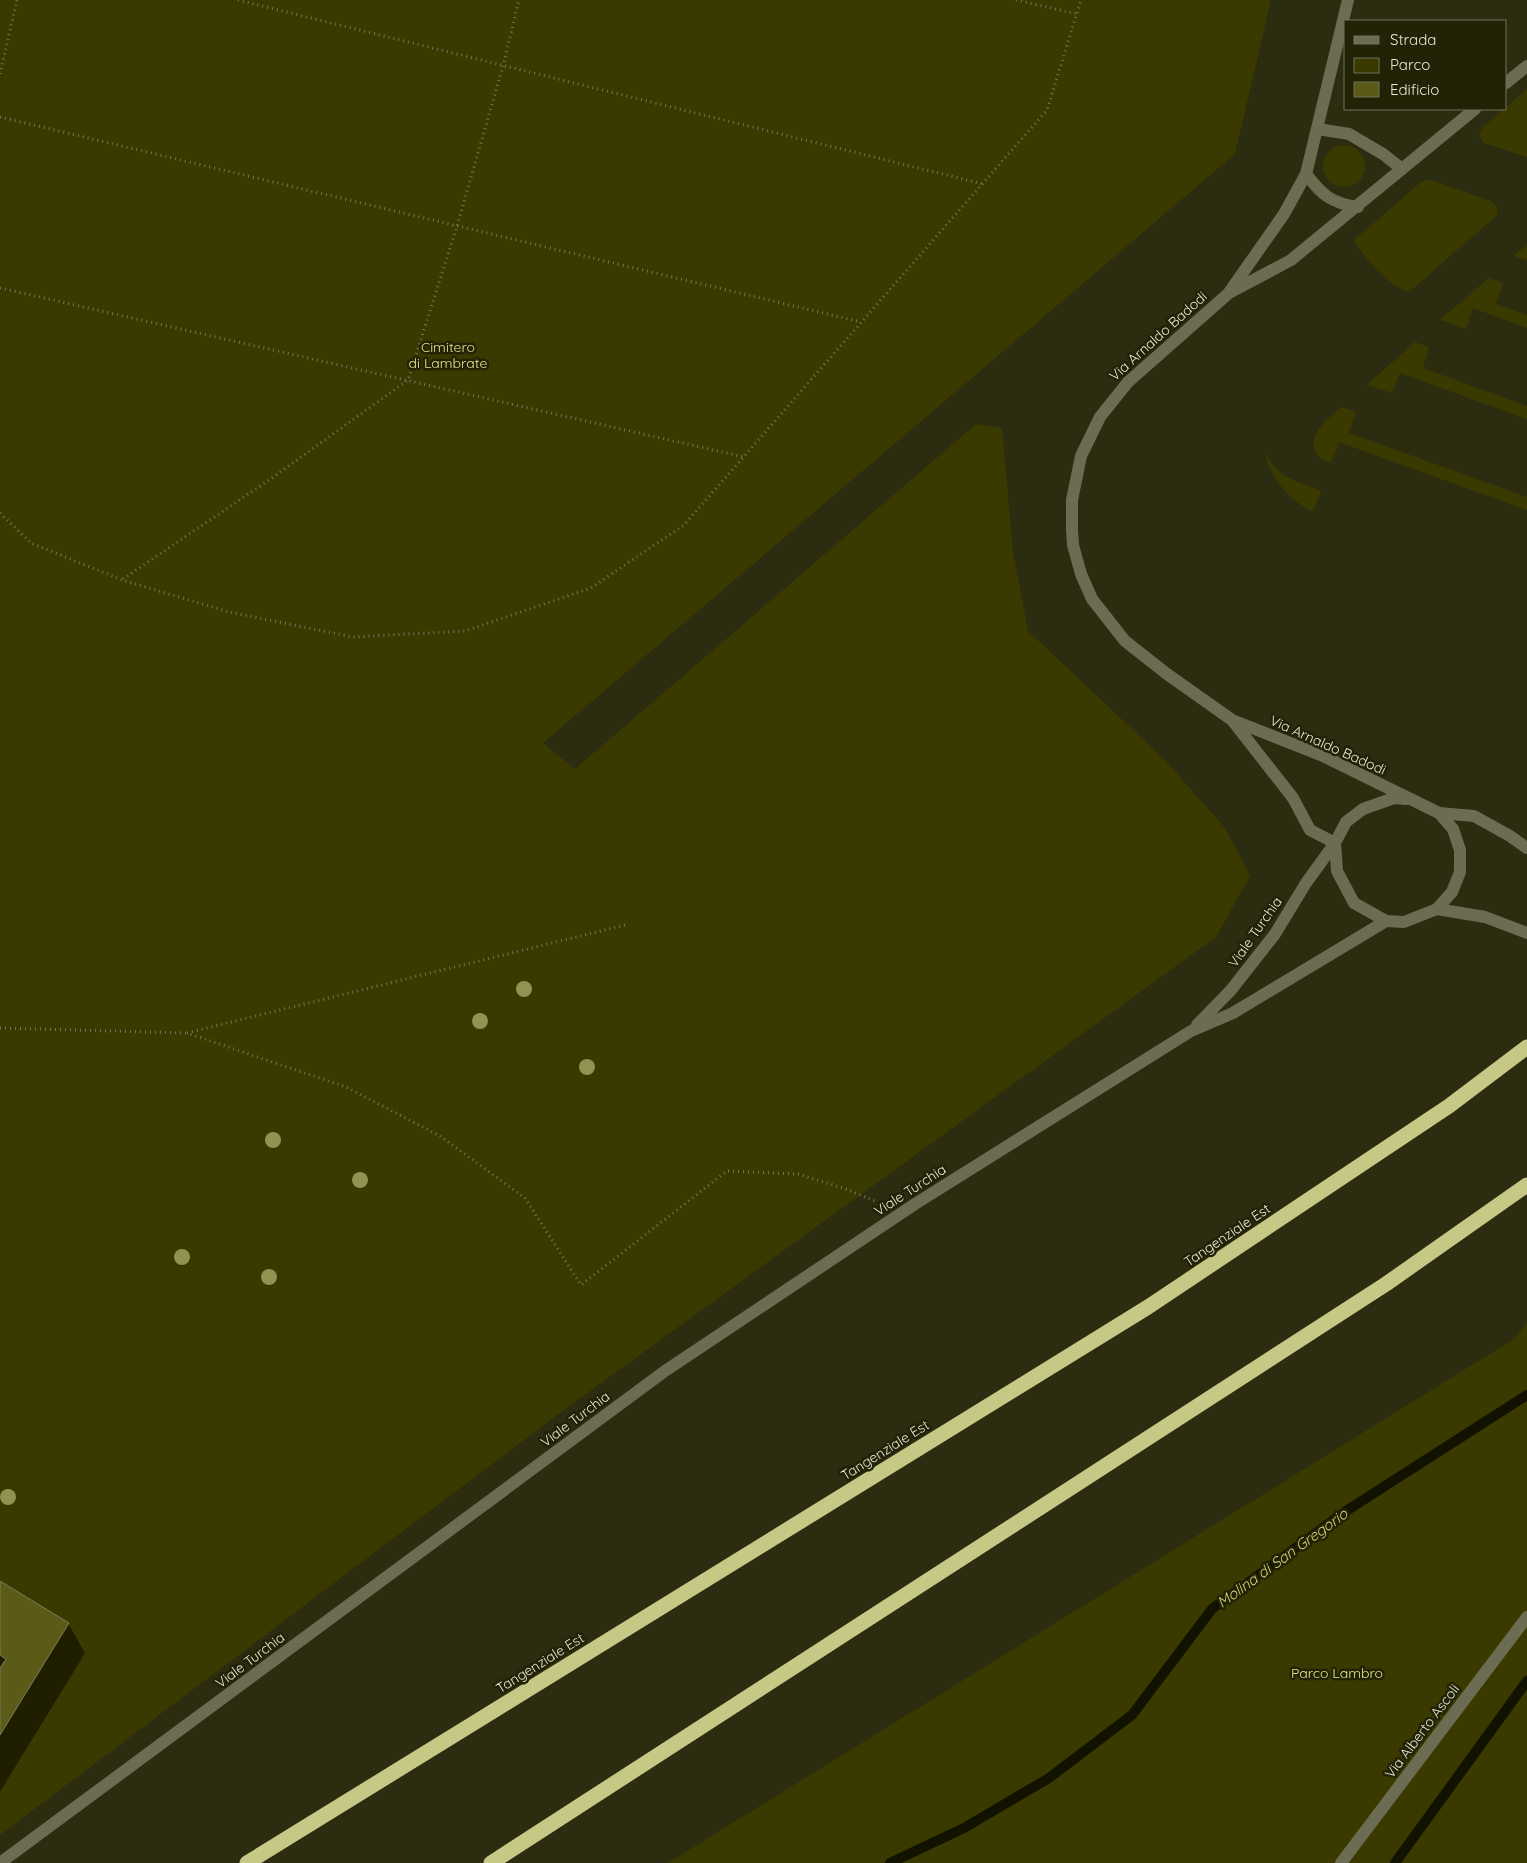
<svg xmlns="http://www.w3.org/2000/svg" width="1527" height="1863" viewBox="0 0 1527 1863" font-family="Quicksand,sans-serif">
	<rect width="100%" height="100%" fill="#2c2c11"/>
	<g fill="#3a3a00">
		<polygon points="0,0 1271,0 1235,154 543,743 575,769 976,424 1002,428 1013,552 1028,631 1164,759 1225,828 1250,876 1216,937 557,1415 0,1835"/>
		<polygon points="1527,89 1527,157 1484,143 1479,135 1482,128"/>
		<circle cx="1344" cy="166" r="21"/>
		<path d="M1426,180L1434,181L1491,201L1497,207L1498,212L1495,217L1409,292C1387,285 1366,260 1354,240L1420,183Z"/>
		<polygon points="1527,244 1527,260 1514,256"/>
		<polygon points="1489,278 1503,283 1496,304 1527,315 1527,328 1473,308 1466,329 1440,320"/>
		<polygon points="1415,342 1429,347 1423,368 1527,406 1527,419 1400,373 1392,393 1367,385"/>
		<path d="M1341,407L1356,412L1349,433L1527,497V510L1339,442L1331,463L1320,458C1302,439 1327,419 1341,407Z"/>
		<path d="M1265,450C1273,476 1298,482 1321,491L1313,512C1289,499 1268,477 1265,450Z"/>
		<polygon points="1527,1323 1527,1863 668,1863 1514,1339"/>
	</g>
	<polygon fill="#0007" points="0,1583 68,1623 85,1653 0,1792"/>
	<g fill="none" stroke-linecap="round" stroke-linejoin="round">
		<g stroke="#121201" stroke-width="10">
			<polyline points="890,1863 964,1828 1049,1778 1132,1715 1212,1609 1346,1511 1527,1395"/>
			<polyline points="1395,1863 1527,1681"/>
		</g>
	</g>
	<polygon fill="#5b5a16" stroke="#7c7c5e" points="0,1581 69,1623 0,1735 0,1668 6,1659 0,1655"/>
	<g fill="none" stroke-linecap="round" stroke-linejoin="round">
		<g stroke="#73745d" stroke-width="3" stroke-dasharray="1 4" stroke-linecap="butt">
			<polyline points="238,0 983,184"/>
			<polyline points="1016,0 1077,14"/>
			<polyline points="0,74 17,0"/>
			<polyline points="0,117 861,322"/>
			<polyline points="0,288 744,457"/>
			<polyline points="0,513 31,543 122,580 229,612 353,637 465,631 591,588 684,525 1047,110 1081,0"/>
			<polyline points="123,579 272,478 408,380 457,226 503,66 519,0"/>
			<polyline points="625,925 187,1033 346,1087 440,1136 525,1198 581,1285 727,1171 798,1174 846,1189 877,1202"/>
			<polyline points="0,1028 187,1033"/>
		</g>
		<g stroke="#6c6c52" stroke-width="12">
			<polyline points="1506,83 1527,66"/>
			<polyline points="1475,109 1291,260 1229,293 1128,382 1100,417 1081,456 1072,500 1072,529 1073,545 1081,574 1092,599 1125,641 1167,674 1232,720 1323,756 1439,813 1474,816 1510,836 1527,848"/>
			<polyline points="1318,129 1349,134 1383,154 1402,169"/>
			<path d="M1306,174C1322,195 1331,203 1358,207"/>
			<polyline points="1230,291 1284,214 1306,174 1348,0"/>
			<polyline points="1232,720 1293,798 1310,830 1335,843"/>
			<polyline points="1335,843 1337,871 1354,903 1386,921 1404,922 1437,909 1452,892 1460,872 1460,850 1453,829 1439,813"/>
			<polyline points="1437,909 1485,917 1527,933"/>
			<polyline points="1197,1025 1231,990 1275,934 1306,883 1335,843 1346,822 1363,809 1394,798 1406,799"/>
			<polyline points="0,1863 665,1371 915,1204 1191,1031 1233,1013 1386,921"/>
			<polyline points="1341,1863 1527,1617"/>
		</g>
		<g stroke="#c7c885" stroke-width="15">
			<polyline points="247,1863 1148,1307 1449,1106 1527,1047"/>
			<polyline points="491,1863 1386,1284 1527,1185"/>
		</g>
	</g>
	<g fill="#929252">
		<circle cx="524" cy="989" r="8"/>
		<circle cx="480" cy="1021" r="8"/>
		<circle cx="587" cy="1067" r="8"/>
		<circle cx="273" cy="1140" r="8"/>
		<circle cx="360" cy="1180" r="8"/>
		<circle cx="182" cy="1257" r="8"/>
		<circle cx="269" cy="1277" r="8"/>
		<circle cx="8" cy="1497" r="8"/>
	</g>
	<g text-anchor="middle" dominant-baseline="central" stroke-width="5" stroke-linejoin="round" paint-order="stroke">
		<g font-size="14" fill="#e7e8d7" stroke="#222207">
			<text transform="translate(1158 336) rotate(-42)">Via Arnaldo Badodi</text>
			<text transform="translate(1328 745) rotate(24)">Via Arnaldo Badodi</text>
			<text transform="translate(1255 932) rotate(-55)">Viale Turchia</text>
			<text transform="translate(910 1190) rotate(-33)">Viale Turchia</text>
			<text transform="translate(1227 1235) rotate(-34)">Tangenziale Est</text>
			<text transform="translate(575 1419) rotate(-37)">Viale Turchia</text>
			<text transform="translate(885 1450) rotate(-32)">Tangenziale Est</text>
			<text transform="translate(250 1660) rotate(-37)">Viale Turchia</text>
			<text transform="translate(540 1663) rotate(-32)">Tangenziale Est</text>
			<text transform="translate(1422 1731) rotate(-53)">Via Alberto Ascoli</text>
		</g>
		<g font-size="14" fill="#e5e687" stroke="#222207">
			<text x="448" y="347">Cimitero<tspan x="448" dy="16">di Lambrate</tspan></text>
			<text x="1337" y="1673">Parco Lambro</text>
		</g>
		<g font-size="15" font-style="italic" fill="#d2d274" stroke="#222207">
			<text transform="translate(1282 1558) rotate(-36)">Molina di San Gregorio</text>
		</g>
	</g>
	<rect x="1344" y="20" width="162" height="90" fill="#222207" stroke="#71715a"/>
	<rect x="1354" y="36" width="25" height="8" fill="#6c6c52" stroke="#71715a"/>
	<text x="1390" y="45" font-size="15" fill="#e7e8d7">Strada</text>
	<rect x="1354" y="58" width="25" height="15" fill="#3a3a00" stroke="#71715a"/>
	<text x="1390" y="70" font-size="15" fill="#e7e8d7">Parco</text>
	<rect x="1354" y="82" width="25" height="15" fill="#5b5a16" stroke="#71715a"/>
	<text x="1390" y="95" font-size="15" fill="#e7e8d7">Edificio</text>
</svg>
